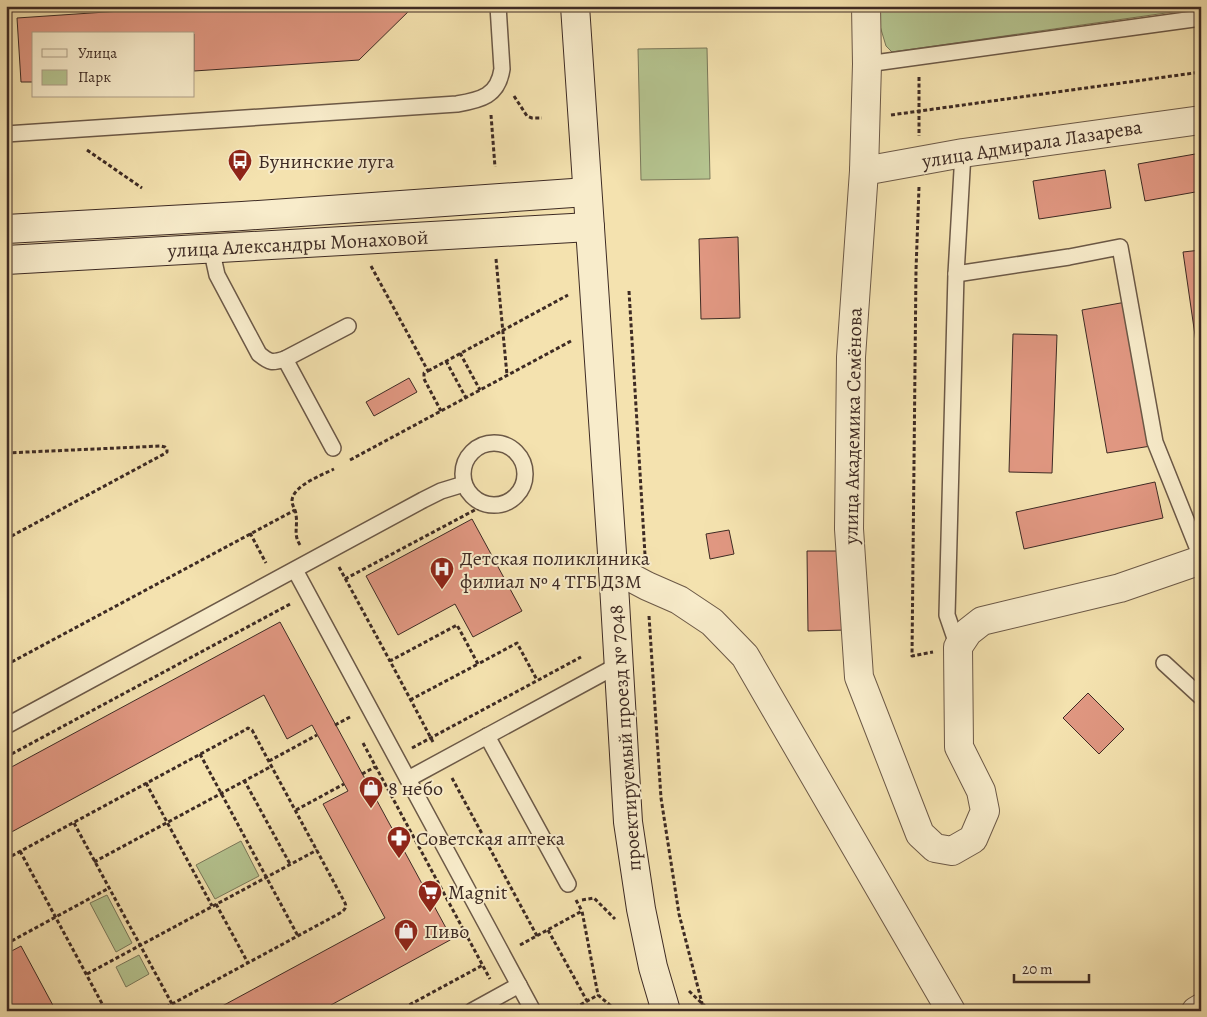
<svg xmlns="http://www.w3.org/2000/svg" width="1207" height="1017" viewBox="0 0 1207 1017" font-family="Alegreya,serif">
	<rect width="100%" height="100%" fill="#f4e2af"/>
	<filter id="stains"><feTurbulence type="fractalNoise" baseFrequency=".004" numOctaves="4"/><feColorMatrix values="0 0 0 0 .2 0 0 0 0 .09 0 0 0 0 .02 0 0 0 .5 -.17"/></filter>
	<radialGradient id="worn" r=".72"><stop offset=".6" stop-color="#630" stop-opacity="0"/><stop offset="1" stop-color="#630" stop-opacity=".3"/></radialGradient>
	<g fill="#b5c490" stroke="#7a785a">
		<polygon points="880,6 1201,6 1201,8 892,52 886,46 880,26"/>
		<polygon points="707,48 710,179 641,180 638,49"/>
		<polygon points="241,841 259,876 215,899 196,865"/>
		<polygon points="107,895 132,943 116,952 90,903"/>
		<polygon points="139,955 149,974 126,987 116,967"/>
	</g>
	<g fill="#e09781" stroke="#3e2b24">
		<polygon points="195,6 414,6 359,60 194,71 194,34 34,34 34,82 21,82 17,18"/>
		<polygon points="1201,153 1201,191 1145,201 1138,164"/>
		<polygon points="1105,170 1111,208 1039,219 1033,181"/>
		<polygon points="738,237 740,318 701,319 699,239"/>
		<polygon points="1201,250 1201,377 1183,252"/>
		<polygon points="1126,302 1151,446 1107,453 1082,310"/>
		<polygon points="1013,334 1057,335 1052,473 1009,472"/>
		<polygon points="409,378 417,392 374,416 366,402"/>
		<polygon points="1155,482 1163,518 1024,549 1016,512"/>
		<polygon points="472,519 522,611 473,637 455,604 398,635 366,576"/>
		<polygon points="729,530 734,554 710,559 706,534"/>
		<polygon points="807,551 845,551 846,630 808,631"/>
		<polygon points="280,622 452,939 320,1011 213,1011 385,918 323,804 348,791 312,725 287,739 264,695 6,835 6,770"/>
		<polygon points="1088,693 1124,729 1099,754 1063,718"/>
		<polygon points="21,946 56,1011 6,1011 6,954"/>
	</g>
	<g fill="none" stroke-linecap="round" stroke-linejoin="round">
		<defs>
			<g id="lane">
				<polyline points="867,64 1201,18"/>
				<path d="M6,134L457,104C481,100 498,96 502,69L498,6"/>
				<path d="M211,248L217,275L259,354C270,363 272,363 285,359L348,326"/>
				<polyline points="956,274 1069,257 1120,247 1155,442 1201,557"/>
				<polyline points="285,359 333,448"/>
				<circle cx="494" cy="474" r="31"/>
				<polyline points="295,570 533,1011"/>
				<polyline points="958,647 947,615 956,274 963,153"/>
				<polyline points="1164,663 1201,697"/>
				<polyline points="6,726 423,500 441,491 464,484"/>
				<polyline points="487,736 568,884"/>
				<polyline points="408,779 618,665"/>
				<polyline points="472,1011 519,985"/>
			</g>
			<g id="street">
				<polyline points="866,6 867,64 864,171 851,357 849,529 859,677 920,834 935,848 952,851 973,839 985,811 981,791 959,747 958,647 968,632 982,621 1120,588 1201,560"/>
				<polyline points="864,171 963,153 1201,120"/>
				<polyline points="613,568 647,586 679,600 712,622 745,656 951,1011"/>
				<polyline points="1196,1011 1201,1008"/>
			</g>
			<g id="secondary">
				<polyline points="575,6 613,568 628,822 641,909 653,967 666,1011"/>
				<polyline points="6,229 242,216 587,192"/>
				<polyline points="6,260 590,227"/>
			</g>
		</defs>
		<use href="#lane" stroke="#6c5947" stroke-width="18"/>
		<use href="#street" stroke="#6c5947" stroke-width="30"/>
		<use href="#secondary" stroke="#3e2b24" stroke-width="30"/>
		<g stroke="#3e2b24" stroke-width="3" stroke-dasharray="4 2.5" stroke-linecap="butt">
			<polyline points="919,77 919,136"/>
			<polyline points="514,96 527,116 532,118 542,118"/>
			<polyline points="491,115 495,167"/>
			<polyline points="891,115 1201,72"/>
			<polyline points="87,150 142,188"/>
			<polyline points="919,187 916,270 912,656 933,652"/>
			<polyline points="496,259 507,375"/>
			<polyline points="371,266 428,371 424,373 424,379 441,411"/>
			<polyline points="629,291 645,555"/>
			<polyline points="460,353 480,390"/>
			<polyline points="446,361 466,398"/>
			<polyline points="428,371 568,295"/>
			<polyline points="6,453 161,446 165,447 167,449 167,452 164,454 6,539"/>
			<polyline points="350,460 571,341"/>
			<polyline points="250,533 266,563"/>
			<path d="M300,545C293,534 298,527 296,515C296,510 292,506 292,501C292,486 322,475 334,469"/>
			<polyline points="339,567 390,661"/>
			<polyline points="345,579 486,504"/>
			<polyline points="649,616 661,798 679,914 704,1011"/>
			<polyline points="6,665 295,510"/>
			<polyline points="410,700 478,664"/>
			<polyline points="335,725 352,716"/>
			<polyline points="433,742 390,661 457,625 478,664 517,643 537,680"/>
			<polyline points="363,743 490,979"/>
			<polyline points="412,748 581,657"/>
			<polyline points="200,754 298,936"/>
			<polyline points="6,757 292,603"/>
			<polyline points="269,761 317,735"/>
			<polyline points="362,774 375,767"/>
			<polyline points="452,778 537,936"/>
			<polyline points="244,780 290,864"/>
			<polyline points="146,783 212,906"/>
			<polyline points="296,810 344,784"/>
			<polyline points="74,823 172,1004"/>
			<polyline points="20,851 106,1011"/>
			<path d="M6,859L245,730L248,728L252,730L344,901C347,906 346,908 342,912L159,1011"/>
			<polyline points="94,862 272,766"/>
			<polyline points="576,900 582,911"/>
			<polyline points="582,900 594,898 615,919"/>
			<polyline points="216,904 248,963"/>
			<polyline points="548,930 587,1001"/>
			<polyline points="6,944 109,888"/>
			<polyline points="520,945 582,911 598,995 617,1011"/>
			<polyline points="87,974 317,850"/>
			<polyline points="689,991 710,1011"/>
			<polyline points="398,1011 483,965"/>
			<polyline points="569,1011 598,995"/>
		</g>
		<use href="#lane" stroke="#f8eccb" stroke-width="15"/>
		<use href="#street" stroke="#f8eccb" stroke-width="28"/>
		<use href="#secondary" stroke="#f8eccb" stroke-width="28"/>
	</g>
	<defs>
		<symbol id="bus-pin" viewBox="-11 -11 22 30"><path d="M0 17L-7.5 6A9.5 9.5 0 1 1 7.5 6Z" fill="#8f2418" stroke="#f8eccb"/><path d="M-5-6H5V4H4V6H2V4H-2V6H-4V4H-5ZM-3.5-4V0h7V-4ZM-3.5 1.2v1.5H-2V1.2ZM2 1.2v1.5H3.5V1.2Z" fill="#fff"/></symbol>
		<symbol id="hospital-pin" viewBox="-11 -11 22 30"><path d="M0 17L-7.5 6A9.5 9.5 0 1 1 7.5 6Z" fill="#8f2418" stroke="#f8eccb"/><path d="M-5-5h3v3.5h4V-5h3V5h-3V1.5h-4V5h-3Z" fill="#fff"/></symbol>
		<symbol id="shop-pin" viewBox="-11 -11 22 30"><path d="M0 17L-7.5 6A9.5 9.5 0 1 1 7.5 6Z" fill="#8f2418" stroke="#f8eccb"/><path d="M-5-2.5h2.3a2.7 3.5 0 0 1 5.4 0H5L5.5 6h-11ZM-1.5-2.5h3a1.5 2.3 0 0 0-3 0Z" fill="#fff"/></symbol>
		<symbol id="pharmacy-pin" viewBox="-11 -11 22 30"><path d="M0 17L-7.5 6A9.5 9.5 0 1 1 7.5 6Z" fill="#8f2418" stroke="#f8eccb"/><path d="M-2-6h4v4h4v4h-4v4h-4v-4h-4v-4h4Z" fill="#fff"/></symbol>
		<symbol id="supermarket-pin" viewBox="-11 -11 22 30"><path d="M0 17L-7.5 6A9.5 9.5 0 1 1 7.5 6Z" fill="#8f2418" stroke="#f8eccb"/><path d="M-6-5.5h2.5l.6 2H6L4.5 2H-2.5L-4.4-4H-6ZM-1.5 3.2a1.3 1.3 0 1 0 .1 0ZM3 3.2a1.3 1.3 0 1 0 .1 0Z" fill="#fff"/></symbol>
	</defs>
	<g fill-rule="evenodd">
		<use href="#bus-pin" x="226" y="147" width="28" height="38"/>
		<use href="#hospital-pin" x="428" y="555" width="28" height="38"/>
		<use href="#shop-pin" x="357" y="774" width="28" height="38"/>
		<use href="#pharmacy-pin" x="385" y="824" width="28" height="38"/>
		<use href="#supermarket-pin" x="416" y="878" width="28" height="38"/>
		<use href="#shop-pin" x="392" y="917" width="28" height="38"/>
	</g>
	<g text-anchor="middle" dominant-baseline="central" stroke-width="4" stroke-linejoin="round" paint-order="stroke">
		<g font-size="20" fill="#3e2b24" stroke="#f8eccb">
			<text transform="translate(1032 144) rotate(-9)">улица Адмирала Лазарева</text>
			<text transform="translate(298 244) rotate(-3)">улица Александры Монаховой</text>
			<text transform="translate(853 426) rotate(-89)">улица Академика Семёнова</text>
			<text transform="translate(625 738) rotate(-94)">проектируемый проезд № 7048</text>
		</g>
		<g font-size="20" fill="#3e2b24" stroke="#f8eccb" text-anchor="start">
			<text x="258" y="161">Бунинские луга</text>
			<text x="460" y="558">Детская поликлиника<tspan x="460" dy="23">филиал № 4 ТГБ ДЗМ</tspan></text>
			<text x="388" y="788">8 небо</text>
			<text x="416" y="838">Советская аптека</text>
			<text x="448" y="892">Magnit</text>
			<text x="424" y="931">Пиво</text>
		</g>
	</g>
	<rect width="1207" height="1017" fill="none" stroke="#f4e2af" stroke-width="25"/>
	<rect x="8" y="8" width="1192" height="1002" fill="none" stroke="#3e2b24" stroke-width="2.5"/>
	<rect x="12" y="12" width="1182" height="992" fill="none" stroke="#3e2b24"/>
	<rect x="32" y="32" width="162" height="65" fill="#f8eccb" stroke="#ae9f88"/>
	<rect x="42" y="49" width="25" height="8" fill="#f8eccb" stroke="#ae9f88"/>
	<text x="78" y="58" font-size="15" fill="#3e2b24">Улица</text>
	<rect x="42" y="70" width="25" height="15" fill="#b5c490" stroke="#ae9f88"/>
	<text x="78" y="82" font-size="15" fill="#3e2b24">Парк</text>
	<path d="M1014 974v8h75v-8" fill="none" stroke="#3e2b24" stroke-width="2.5"/>
	<text x="1022" y="974" font-size="15" fill="#3e2b24" stroke="#f8eccb" stroke-width="4" paint-order="stroke">20 m</text>
	<rect width="100%" height="100%" filter="url(#stains)"/>
	<rect width="100%" height="100%" fill="url(#worn)"/>
</svg>
